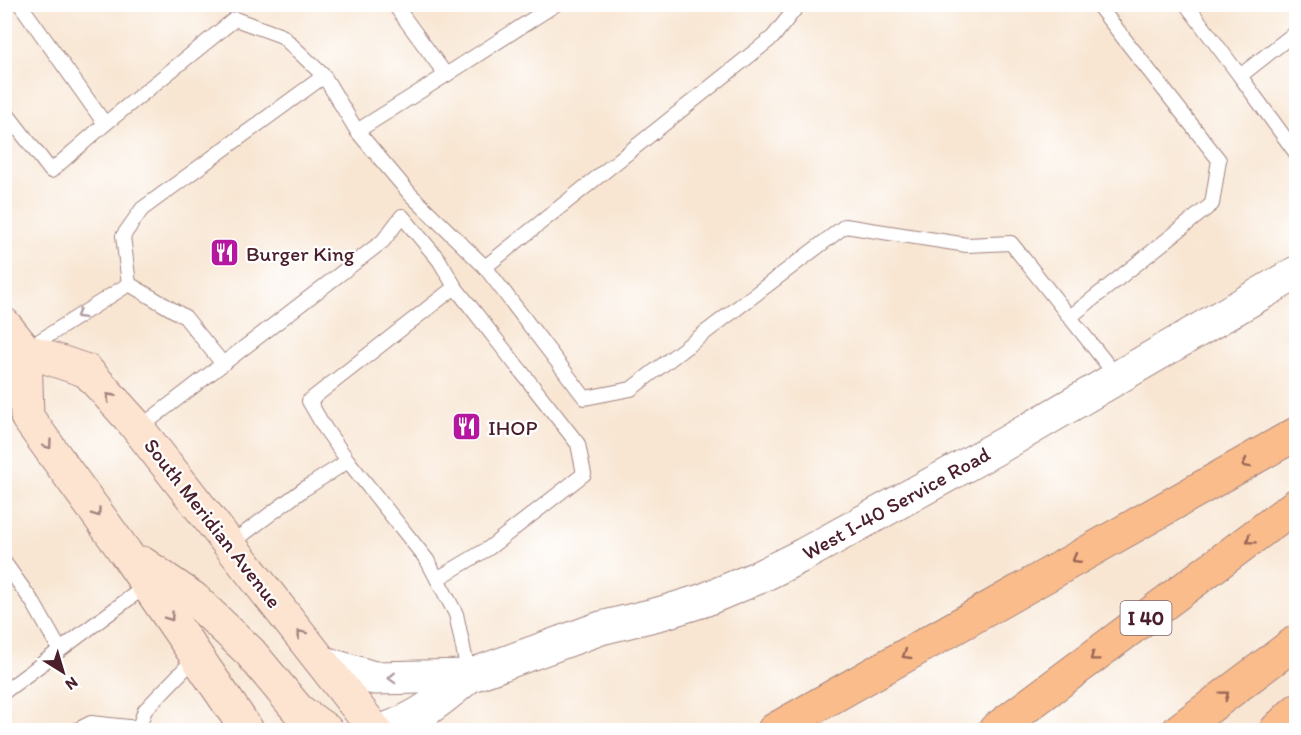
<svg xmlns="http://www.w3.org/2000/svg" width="1301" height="735" viewBox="0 0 1301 735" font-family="Itim,sans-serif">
	<rect width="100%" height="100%" fill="#fff"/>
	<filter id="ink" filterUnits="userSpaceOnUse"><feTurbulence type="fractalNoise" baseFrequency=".0167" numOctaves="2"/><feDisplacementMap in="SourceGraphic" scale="12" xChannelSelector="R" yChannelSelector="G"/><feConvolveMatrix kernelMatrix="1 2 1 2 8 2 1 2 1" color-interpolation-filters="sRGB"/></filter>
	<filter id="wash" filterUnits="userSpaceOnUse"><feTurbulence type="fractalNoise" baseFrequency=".008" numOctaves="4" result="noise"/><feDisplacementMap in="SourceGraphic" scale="24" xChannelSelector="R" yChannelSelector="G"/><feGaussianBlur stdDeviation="1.35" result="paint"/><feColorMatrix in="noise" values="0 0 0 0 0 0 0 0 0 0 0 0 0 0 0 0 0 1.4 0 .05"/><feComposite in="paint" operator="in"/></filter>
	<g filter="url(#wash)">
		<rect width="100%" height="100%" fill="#f8e6d3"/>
	</g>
	<g filter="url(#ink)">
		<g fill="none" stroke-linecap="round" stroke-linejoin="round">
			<defs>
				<g id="service">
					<polyline points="20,4 105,124 235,19 282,36 324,76"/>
					<polyline points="1186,4 1240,76 1296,32"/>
					<polyline points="446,75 556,4"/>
					<polyline points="1240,76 1296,153"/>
					<polyline points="4,116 7,114 51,171 105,124"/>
					<polyline points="357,131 446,75 394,4"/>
					<polyline points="485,267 585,398 631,389 845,226 967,245 1011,243 1118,378"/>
					<polyline points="129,284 123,236 142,209 324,76 357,131 410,194 485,267 773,37 799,4"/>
					<polyline points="129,284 185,317 223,364"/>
					<polyline points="1070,317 1212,204 1219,160 1097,4"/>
					<polyline points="27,349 129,284"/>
					<polyline points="4,396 24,382"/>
					<polyline points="138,429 383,241 402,216 439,260 455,287"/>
					<polyline points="348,461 324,427 309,401 455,287 578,444 584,474 489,548 437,579"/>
					<polyline points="230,544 304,489 348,461 427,560 456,614 469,676"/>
					<polyline points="4,562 34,604 60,650"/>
					<polyline points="4,692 147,585"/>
					<polyline points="77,730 91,723 138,728"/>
					<polyline points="138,730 145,710 197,656"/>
				</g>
				<g id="tertiary">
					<polyline points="324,663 374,678 469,676 601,628 662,613 704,600 759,577 803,555 1004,444 1296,273"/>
					<path d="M384,730C419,718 441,700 469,676"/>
				</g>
				<g id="secondary">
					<polyline points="4,324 25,350 87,371 133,422 375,730"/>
					<polyline points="25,350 27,417 125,552 247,730"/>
					<polyline points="142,563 193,598 250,652 298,710 326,730"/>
				</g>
				<g id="motorway">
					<polyline points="774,730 1296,434"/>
					<polyline points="995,730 1296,505"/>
					<polyline points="1179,730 1296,642"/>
					<polyline points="1276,730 1296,711"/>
				</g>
			</defs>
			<use href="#service" stroke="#a1827f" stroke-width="16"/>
			<use href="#tertiary" stroke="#a1827f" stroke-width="35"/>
			<use href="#secondary" stroke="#a1827f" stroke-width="35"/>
			<use href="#motorway" stroke="#a1827f" stroke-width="35"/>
			<use href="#service" stroke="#fff" stroke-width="14"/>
			<use href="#tertiary" stroke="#fff" stroke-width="33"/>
			<use href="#secondary" stroke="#fde4d1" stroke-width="33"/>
			<use href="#motorway" stroke="#fabc8b" stroke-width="33"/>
		</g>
		<defs><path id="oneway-chevron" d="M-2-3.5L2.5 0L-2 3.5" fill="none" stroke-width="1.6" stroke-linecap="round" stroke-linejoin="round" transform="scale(1.5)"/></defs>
		<g stroke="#ae9aa0">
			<use href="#oneway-chevron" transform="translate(80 315) rotate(148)"/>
			<use href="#oneway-chevron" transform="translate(392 678) rotate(178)"/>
		</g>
		<g stroke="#a4827e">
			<use href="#oneway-chevron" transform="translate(110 397) rotate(-132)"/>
			<use href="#oneway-chevron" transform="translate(48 445) rotate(54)"/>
			<use href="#oneway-chevron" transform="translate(97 513) rotate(55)"/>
			<use href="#oneway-chevron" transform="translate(170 617) rotate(55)"/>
			<use href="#oneway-chevron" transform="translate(301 634) rotate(-128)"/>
		</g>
		<g stroke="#996656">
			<use href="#oneway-chevron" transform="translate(1246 464) rotate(151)"/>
			<use href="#oneway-chevron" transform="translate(1250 540) rotate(143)"/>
			<use href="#oneway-chevron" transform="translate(1076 559) rotate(150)"/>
			<use href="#oneway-chevron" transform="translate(906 655) rotate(150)"/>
			<use href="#oneway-chevron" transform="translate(1094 657) rotate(143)"/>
			<use href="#oneway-chevron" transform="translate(1225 695) rotate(-37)"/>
		</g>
	</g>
	<defs>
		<symbol id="restaurant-square" viewBox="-11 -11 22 22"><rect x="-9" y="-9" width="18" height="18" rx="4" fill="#b5179e" stroke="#fff"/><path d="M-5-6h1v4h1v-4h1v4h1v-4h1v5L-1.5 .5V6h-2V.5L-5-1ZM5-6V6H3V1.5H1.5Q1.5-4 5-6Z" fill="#fff"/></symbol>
	</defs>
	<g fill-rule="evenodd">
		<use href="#restaurant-square" x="208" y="236" width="33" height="33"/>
		<use href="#restaurant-square" x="450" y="410" width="33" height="33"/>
	</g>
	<g text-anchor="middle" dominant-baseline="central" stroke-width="4.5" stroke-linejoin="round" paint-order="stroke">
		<rect fill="#fff" stroke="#80626b" stroke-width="1.5" x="1120.5" y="601" width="51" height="34" rx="4.5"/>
		<g font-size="20" font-weight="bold" fill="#4a1f2b">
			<text x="1146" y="618">I 40</text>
		</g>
		<g font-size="21" fill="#4a1f2b" stroke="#fff" text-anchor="start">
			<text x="246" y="253">Burger King</text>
			<text x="488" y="427">IHOP</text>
		</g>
		<g font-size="21" fill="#4a1f2b" stroke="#fff">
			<text transform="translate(896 503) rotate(-29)">West I-40 Service Road</text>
			<text transform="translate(213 523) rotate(52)">South Meridian Avenue</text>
		</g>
	</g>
	<rect width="1301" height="735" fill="none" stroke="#fff" stroke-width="24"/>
	<g transform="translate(63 672) rotate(143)" stroke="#ffffff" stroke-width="4.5" paint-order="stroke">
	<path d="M0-4.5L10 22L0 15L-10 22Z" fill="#4a1f2b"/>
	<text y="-9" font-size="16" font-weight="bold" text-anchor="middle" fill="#4a1f2b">N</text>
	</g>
</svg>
